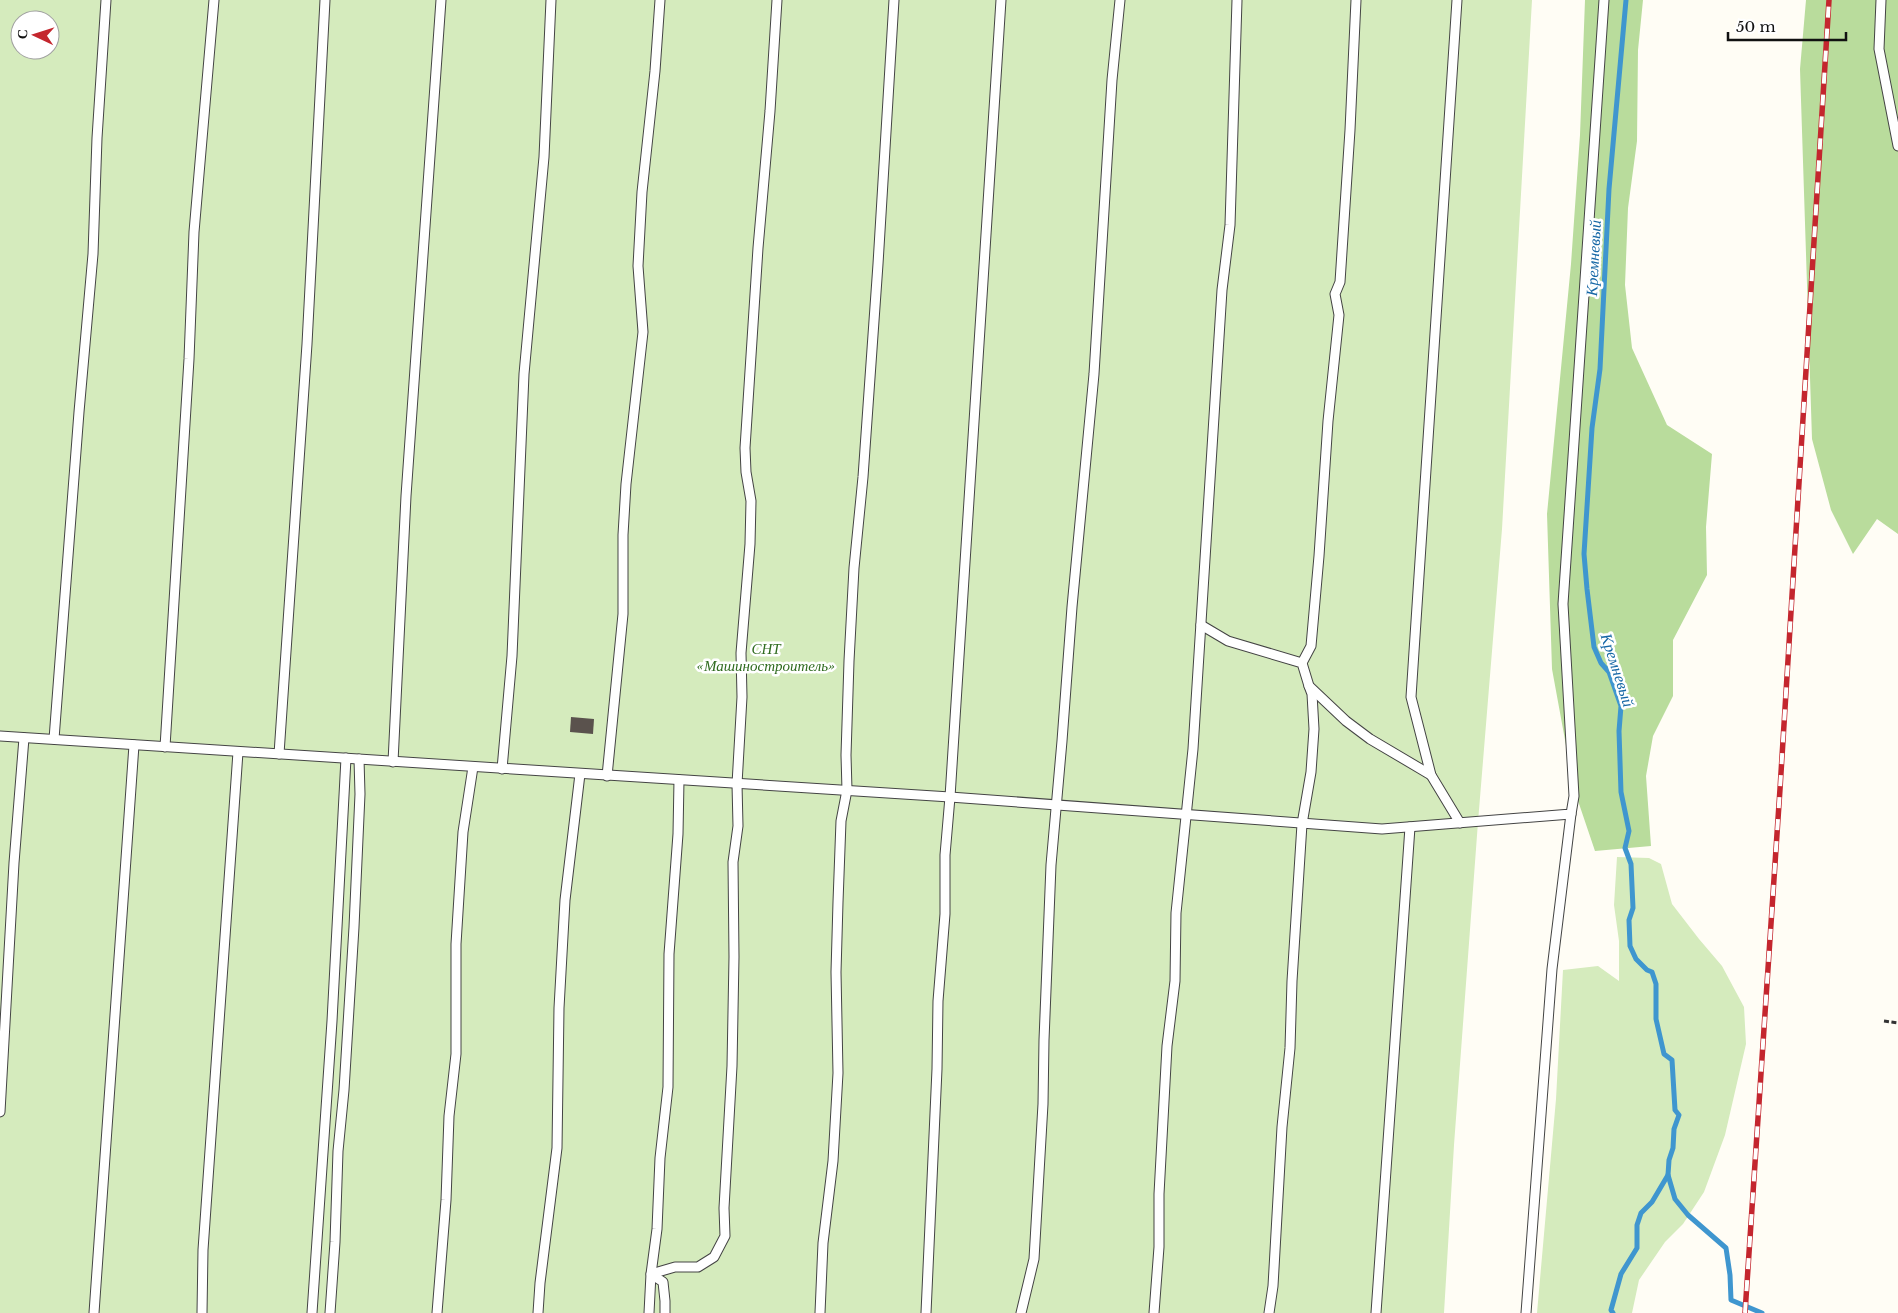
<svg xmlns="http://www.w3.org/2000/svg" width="1898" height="1313" viewBox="0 0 1898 1313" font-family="'Libre Baskerville',serif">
	<rect width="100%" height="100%" fill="#fffdf5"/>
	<g fill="#d5ebbd" fill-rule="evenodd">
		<path d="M0,0H1532L1502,529L1478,822L1454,1145L1444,1313H0ZM20,20H50V50H20Z"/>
		<polygon points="1617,857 1649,858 1661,864 1672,904 1699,939 1722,966 1744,1007 1746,1044 1725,1135 1704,1192 1683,1224 1665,1242 1639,1280 1632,1313 1537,1313 1556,1099 1563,970 1598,966 1619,981 1619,941 1614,905"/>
	</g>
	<g fill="#b9dc9c">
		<polygon points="1585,0 1643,0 1638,50 1637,141 1628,208 1625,285 1632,348 1667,425 1712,454 1706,527 1707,575 1673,640 1673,696 1653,736 1646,776 1651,846 1595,851 1574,789 1552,669 1547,514 1571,264 1580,135"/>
		<polygon points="1806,0 1898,0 1898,534 1877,519 1853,554 1831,510 1812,439 1800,69"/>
	</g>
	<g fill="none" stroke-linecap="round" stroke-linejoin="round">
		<g stroke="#3f96cf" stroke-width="5">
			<polyline points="1668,1175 1675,1199 1688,1215 1726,1248 1730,1275 1731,1300 1762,1313"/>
			<polyline points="1613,1313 1611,1310 1621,1274 1637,1248 1637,1225 1641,1213 1652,1202 1668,1175 1669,1160 1673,1148 1674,1129 1679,1115 1675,1110 1672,1060 1664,1054 1656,1019 1656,984 1652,972 1647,970 1636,959 1630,946 1629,920 1633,908 1631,864 1625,848 1629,831 1621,792 1619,731 1621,706 1609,672 1601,663 1594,647 1587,589 1584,554 1592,428 1600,369 1609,189 1626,0"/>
		</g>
	</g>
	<polygon fill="#5a524d" points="571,717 594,719 593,734 570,732"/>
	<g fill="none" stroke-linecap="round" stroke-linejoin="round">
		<defs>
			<g id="service">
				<polyline points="1457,0 1411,697 1431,775 1460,823"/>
				<polyline points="1881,0 1879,49 1898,146"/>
				<polyline points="1201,625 1228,641 1302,663 1309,686 1346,721 1370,739 1431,775"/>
				<polyline points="1302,663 1311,646 1319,556 1328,421 1339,315 1335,294 1340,282 1350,130 1356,0"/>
				<polyline points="0,736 950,797 1382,829 1571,814 1574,796 1563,604 1604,0"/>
				<polyline points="54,739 79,412 93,254 97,138 106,0"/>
				<polyline points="165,747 189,359 194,232 214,0"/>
				<polyline points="279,754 307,344 325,0"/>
				<polyline points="393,762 406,496 441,0"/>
				<polyline points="502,769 512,656 524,374 544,157 551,0"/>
				<polyline points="607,776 623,614 623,535 626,484 643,332 638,266 642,192 655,71 660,0"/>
				<polyline points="0,1112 14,863 24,738"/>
				<polyline points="94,1313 134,745"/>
				<polyline points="202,1313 203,1250 238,752"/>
				<polyline points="312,1313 332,1021 346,758"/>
				<polyline points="330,1313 335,1242 338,1151 344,1090 354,927 360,794 359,759"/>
				<polyline points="437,1313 446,1200 449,1116 456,1054 456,944 463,832 473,767"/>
				<polyline points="538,1313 540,1283 557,1148 559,1008 565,900 580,774"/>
				<polyline points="649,1313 651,1274 675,1267 698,1267 714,1257 725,1236 724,1208 732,1066 734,957 733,862 738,826 737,784 742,697 741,653 750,544 751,501 746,472 745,448 758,248 770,111 777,0"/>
				<polyline points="665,1313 665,1301 663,1282 651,1274 657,1229 660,1158 668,1087 669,954 678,834 679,780"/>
				<polyline points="820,1313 823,1243 833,1161 838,1073 836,972 838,902 841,821 847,790 846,755 849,661 854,568 863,477 878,264 894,0"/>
				<polyline points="926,1313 937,1069 938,1001 945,914 945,855 950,797 1001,0"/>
				<polyline points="1021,1313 1034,1259 1043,1104 1044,1040 1051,865 1062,741 1072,607 1094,374 1112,80 1120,0"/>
				<polyline points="1154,1313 1159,1247 1159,1194 1167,1046 1175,981 1176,913 1193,749 1222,290 1230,225 1237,0"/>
				<polyline points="1269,1313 1273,1286 1282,1127 1290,1048 1292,981 1302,824 1311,772 1314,729 1312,694 1309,686"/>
				<polyline points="1376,1313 1410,827"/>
				<polyline points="1526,1313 1552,969 1571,814"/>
			</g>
		</defs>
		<use href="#service" stroke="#444" stroke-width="11"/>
		<polyline stroke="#333" stroke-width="3" stroke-dasharray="5 2.5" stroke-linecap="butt" points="1884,1021 1898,1023"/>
		<use href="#service" stroke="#fff" stroke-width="9"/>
		<defs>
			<polyline id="rail" points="1745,1313 1780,789 1829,0"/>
		</defs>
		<use href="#rail" stroke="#c4262e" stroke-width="5.5"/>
		<use href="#rail" stroke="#fff" stroke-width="4" stroke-dasharray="11" stroke-linecap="butt"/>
	</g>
	<g text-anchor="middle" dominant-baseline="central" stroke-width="5" stroke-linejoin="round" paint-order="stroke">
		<g font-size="15" font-style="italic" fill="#2f6b1f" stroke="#fff">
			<text x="766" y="648">СНТ<tspan x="766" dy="17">«Машиностроитель»</tspan></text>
		</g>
		<g font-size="16" font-style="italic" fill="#1768a6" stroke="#fff">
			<text transform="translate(1593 258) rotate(-87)">Кремневый</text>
			<text transform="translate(1618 670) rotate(72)">Кремневый</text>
		</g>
	</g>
	<g transform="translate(35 35) rotate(274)"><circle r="24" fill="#ffffff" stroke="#a0a0a0"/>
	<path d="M0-4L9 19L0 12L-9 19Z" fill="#c4262e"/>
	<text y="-8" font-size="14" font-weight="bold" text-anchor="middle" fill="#111111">С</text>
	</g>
	<path d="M1728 32v8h118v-8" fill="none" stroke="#111111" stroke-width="2.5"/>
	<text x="1736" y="32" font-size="15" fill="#111111" stroke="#ffffff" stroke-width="4" paint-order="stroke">50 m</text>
</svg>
